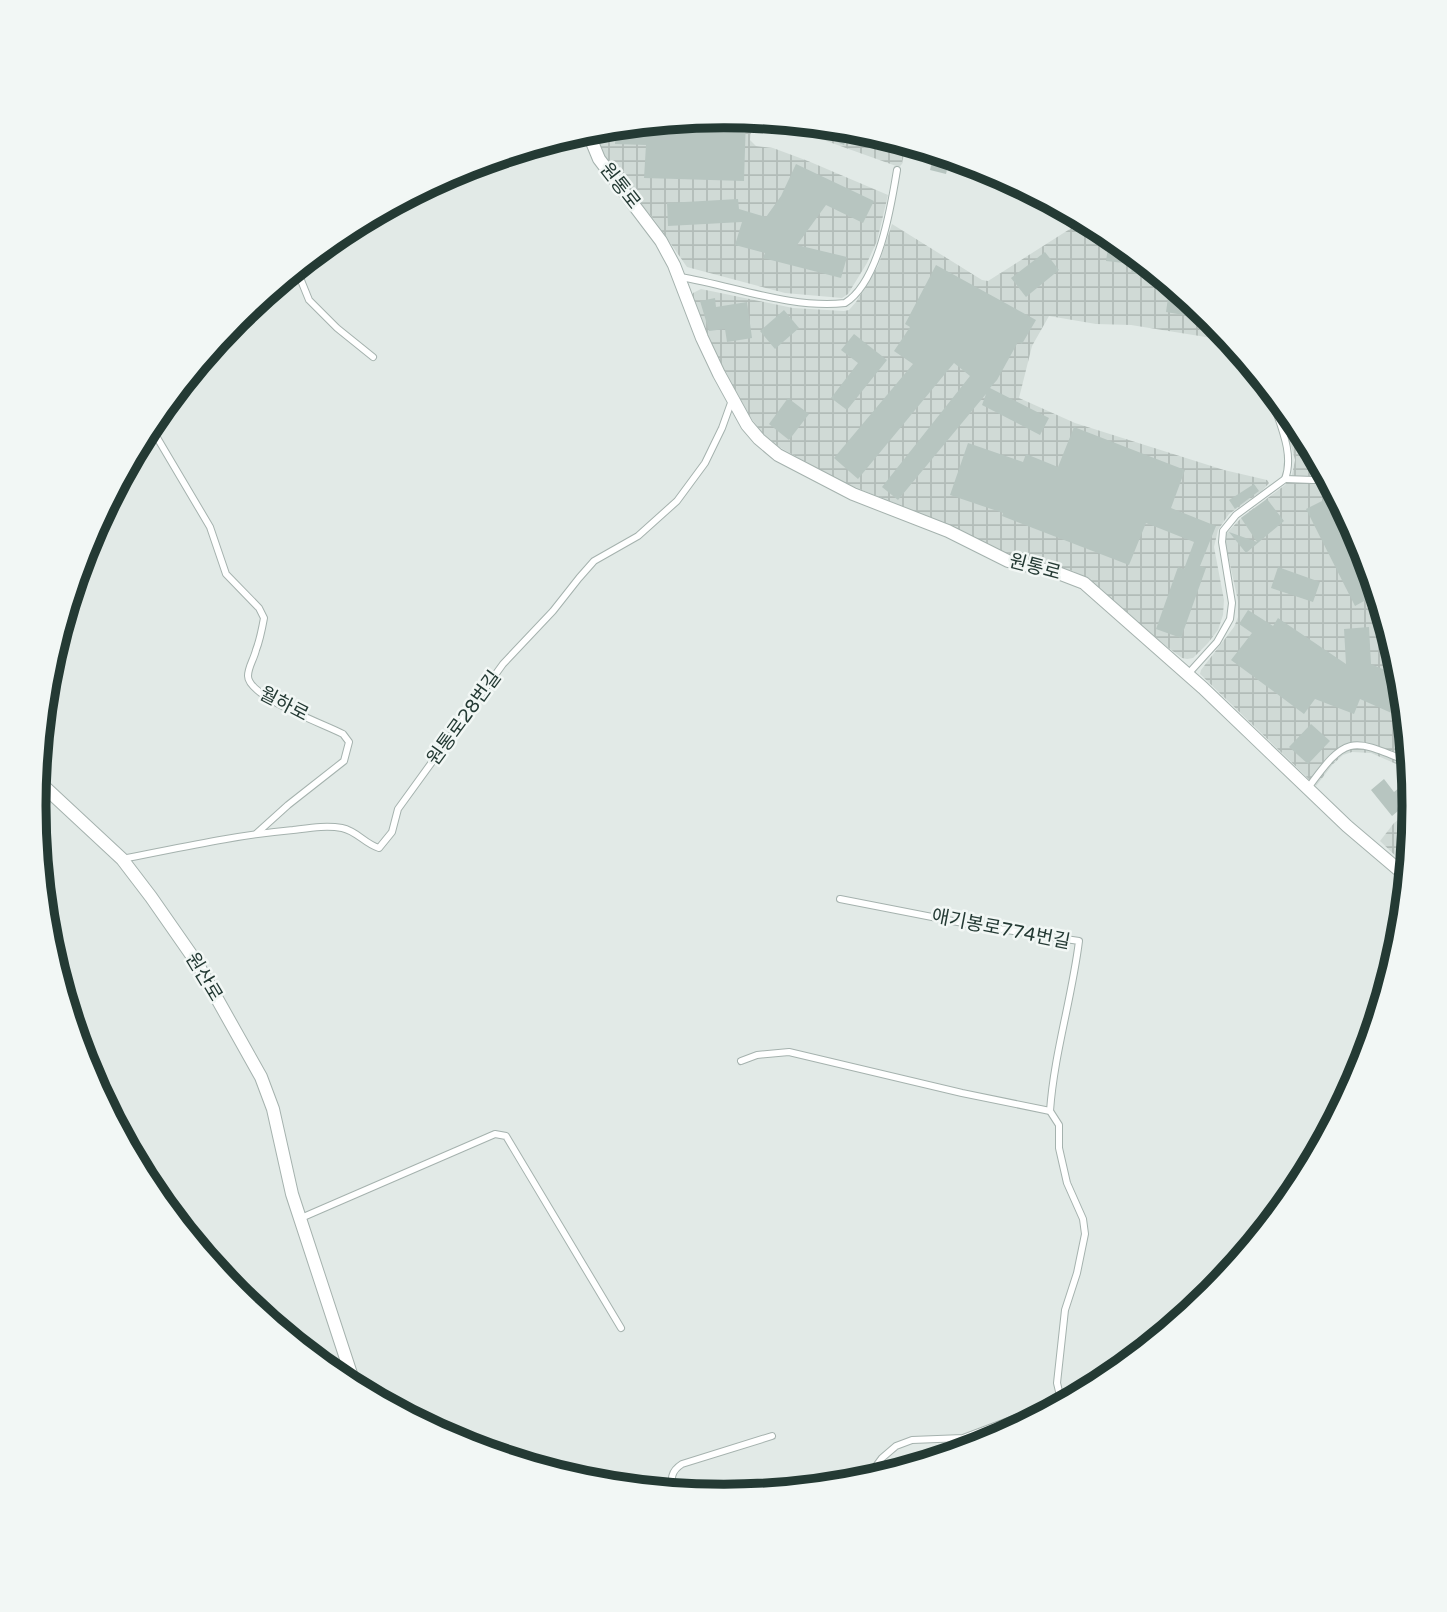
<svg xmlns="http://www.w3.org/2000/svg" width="1447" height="1612" viewBox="0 0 1447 1612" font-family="'Varela Round','Noto Sans KR',sans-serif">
	<defs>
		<pattern id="industrial-grid" width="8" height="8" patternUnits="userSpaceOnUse" patternTransform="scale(1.75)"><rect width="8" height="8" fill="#d0dad6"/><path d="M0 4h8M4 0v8" fill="none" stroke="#b2bcb8"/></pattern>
	</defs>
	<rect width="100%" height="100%" fill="#e2eae7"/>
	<g fill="url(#industrial-grid)">
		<polygon points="724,116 859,129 906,143 902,164 899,167 790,128 761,120 756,120 752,124 750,140 756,146 773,148 808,161 888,195 877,241 867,263 848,294 842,298 785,293 687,267 655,221 605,158 593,129"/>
		<polygon points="1084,220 1107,232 1212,318 1228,338 1212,338 1131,325 1096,324 1049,316 1032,346 1019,398 1075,423 1224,470 1267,480 1269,483 1262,491 1229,514 1218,530 1214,547 1224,600 1223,615 1218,630 1208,643 1193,658 1187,659 1182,658 1166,646 1092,583 1073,571 1035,562 997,550 934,519 842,482 779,447 762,433 743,407 705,335 691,298 693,293 701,289 793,308 844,311 849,310 856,302 878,266 892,224 982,280 988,281"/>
		<polygon points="1274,394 1298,423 1361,542 1401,672 1410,770 1371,753 1352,752 1343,755 1333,764 1316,786 1200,674 1201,670 1234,627 1238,617 1238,601 1226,546 1226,534 1242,517 1285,485 1292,475 1295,460 1292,449"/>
		<polygon points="1413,809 1408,868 1380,841 1394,823"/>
	</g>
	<g fill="#b7c5c0">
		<polygon points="724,116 746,118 744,181 644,178 646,145 615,144 616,126 642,124 724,128"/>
		<polygon points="800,123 851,128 844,145 799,126"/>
		<polygon points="934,152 950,157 946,174 930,170"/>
		<polygon points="796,164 874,201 863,223 826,205 797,245 847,257 841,278 763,258 765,253 735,245 742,222 668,226 667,203 738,199 739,209 766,217 781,196"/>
		<polygon points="1110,235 1147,265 1163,278 1131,273 1133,264 1106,261"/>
		<polygon points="1045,252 1059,270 1026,297 1011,278"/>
		<polygon points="936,265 1036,320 1022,344 1018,342 997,380 990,388 1049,418 1040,435 982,405 986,394 898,500 882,487 970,376 954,363 858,479 834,458 913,364 894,351 910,327 905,324"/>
		<polygon points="1170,284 1212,318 1213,320 1166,312"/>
		<polygon points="715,298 716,307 747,302 752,338 727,342 725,329 709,331 700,301"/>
		<polygon points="784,310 799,328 775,349 760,331"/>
		<polygon points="854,334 887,360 847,410 831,398 858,363 841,350"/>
		<polygon points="788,398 809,414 789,440 769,424"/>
		<polygon points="1074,427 1185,470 1171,508 1216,526 1200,566 1206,568 1181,638 1156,629 1178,567 1184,569 1194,542 1146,523 1129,565 1002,516 1003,513 950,495 968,443 1023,462 1026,454 1058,467"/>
		<polygon points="1254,484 1259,491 1235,509 1229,500"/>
		<polygon points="1336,494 1361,542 1377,594 1355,606 1306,509"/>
		<polygon points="1267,499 1284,521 1246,553 1229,532 1257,542 1241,518"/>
		<polygon points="1278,567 1320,582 1313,602 1271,588"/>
		<polygon points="1248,610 1273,626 1278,618 1346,664 1344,629 1369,627 1371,664 1401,677 1405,719 1360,699 1354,714 1315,699 1304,714 1231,660 1252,633 1239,624"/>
		<polygon points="1311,724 1330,741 1308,764 1289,747"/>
		<polygon points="1384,779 1394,792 1399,788 1414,805 1411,829 1398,811 1392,816 1371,790"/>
	</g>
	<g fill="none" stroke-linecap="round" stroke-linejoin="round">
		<defs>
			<g id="service">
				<polyline points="296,268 309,300 337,328 373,357"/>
				<path d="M680,277C734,286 791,309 845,303C879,282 891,207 897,170"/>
				<path d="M149,424L210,527L226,574L259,608L264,618C262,629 260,640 256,650C254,659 248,667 248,676C248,697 324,724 343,734L349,742L344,761L288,805L257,833"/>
				<polyline points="1285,479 1313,480 1327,477"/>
				<path d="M1188,674L1217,642L1230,619L1232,603L1222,542L1223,531L1236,515L1285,479C1296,450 1275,416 1269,388"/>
				<path d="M1308,788C1347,734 1351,738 1409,762"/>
				<path d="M122,859C179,848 236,835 293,830C309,828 326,825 342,828C357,831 365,844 379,848L392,832L398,809L503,664L553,611L579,578L594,561L638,536L677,501L705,463L722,428L732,400"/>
				<path d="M840,899L973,925L1079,941C1072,998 1054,1054 1050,1111"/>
				<polyline points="741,1061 757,1055 789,1052 962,1093 1050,1111 1059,1125 1059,1148 1067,1183 1083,1219 1085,1234 1077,1273 1065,1310 1057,1383 1062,1404"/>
				<polyline points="301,1218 495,1134 506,1136 621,1328"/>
				<polyline points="865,1481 882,1458 896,1446 912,1440 963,1438 1061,1401"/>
				<path d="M674,1491C670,1479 671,1471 682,1464L772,1436"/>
			</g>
			<g id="minor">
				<polyline points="587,130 599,159 661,241 674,265 702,338 719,374 747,425 759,439 778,455 853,494 948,531 1008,561 1058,573 1084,583 1203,688 1347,826 1407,877"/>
				<polyline points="36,779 122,859 151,897 197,963 261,1077 273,1109 292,1194 356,1389"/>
			</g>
		</defs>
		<use href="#service" stroke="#a5b2ae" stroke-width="8"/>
		<use href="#minor" stroke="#a5b2ae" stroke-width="14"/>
		<use href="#service" stroke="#fff" stroke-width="6"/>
		<use href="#minor" stroke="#fff" stroke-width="12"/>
	</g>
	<g text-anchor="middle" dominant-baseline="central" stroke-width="5" stroke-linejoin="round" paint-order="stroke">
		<g font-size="19" fill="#243a34" stroke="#f2f7f5">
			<text transform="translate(620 186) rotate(52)">원통로</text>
			<text transform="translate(1035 567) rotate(15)">원통로</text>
			<text transform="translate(284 704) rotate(27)">월하로</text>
			<text transform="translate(464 718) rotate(-54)">원통로28번길</text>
			<text transform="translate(1001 929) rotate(11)">애기봉로774번길</text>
			<text transform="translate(204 977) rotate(59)">원산로</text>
		</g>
	</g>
	<path d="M0 0H1447V1612H0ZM46 806a678 678 0 1 1 1356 0a678 678 0 1 1-1356 0Z" fill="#f2f7f5" fill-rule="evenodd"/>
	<path fill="none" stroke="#243a34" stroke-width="9" d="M46 806a678 678 0 1 1 1356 0a678 678 0 1 1-1356 0Z"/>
</svg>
